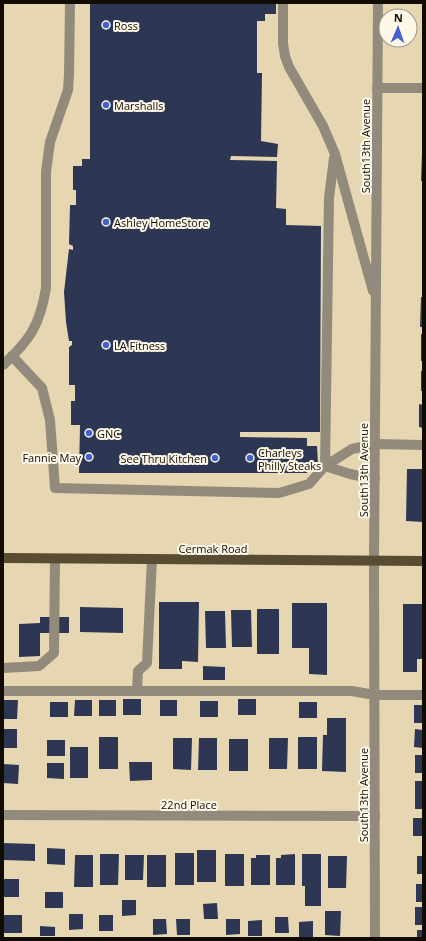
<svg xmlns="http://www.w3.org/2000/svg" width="426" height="941" viewBox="0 0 426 941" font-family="'Open Sans',sans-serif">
	<rect width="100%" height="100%" fill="#e6d6b1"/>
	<g fill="#2d3754">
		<polygon points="90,3 276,3 276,14 265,14 265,21 257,21 257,73 262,73 261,141 278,144 277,157 231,156 230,160 277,161 276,208 286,209 286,225 321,226 320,432 240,432 240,437 307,438 307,446 317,446 318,464 307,464 307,473 79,473 80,425 71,425 71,401 75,401 75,385 69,385 69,347 72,345 72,341 69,341 66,322 64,292 69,249 73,250 73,246 69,244 70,205 76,205 76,190 73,190 73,166 82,166 82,159 90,159"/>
		<polygon points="422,154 423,154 423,181 421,181"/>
		<polygon points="421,297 423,297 423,327 420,327"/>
		<rect x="421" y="334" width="2" height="27"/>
		<rect x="421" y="371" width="2" height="20"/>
		<polygon points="419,404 423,405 423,428 419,427"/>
		<polygon points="407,469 423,469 423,522 406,521"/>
		<polygon points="159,602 199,602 198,662 182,661 182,669 159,669"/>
		<polygon points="292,603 327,603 327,675 309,674 309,648 292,648"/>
		<polygon points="403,604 423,604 423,659 417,659 417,672 403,672"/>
		<polygon points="80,607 123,608 123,633 80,632"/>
		<rect x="257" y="609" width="22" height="45"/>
		<polygon points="231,610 251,610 252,647 232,647"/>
		<polygon points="205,611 225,611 226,648 206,648"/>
		<polygon points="40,617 69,617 69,633 40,633 40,656 19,657 19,624 40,623"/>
		<polygon points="203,666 225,667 225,680 203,680"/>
		<rect x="123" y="699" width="18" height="16"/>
		<rect x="238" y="699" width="18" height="16"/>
		<polygon points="3,700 18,700 17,719 3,719"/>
		<polygon points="75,700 92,700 92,716 74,716"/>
		<rect x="99" y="700" width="17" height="16"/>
		<rect x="160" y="700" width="17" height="16"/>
		<rect x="200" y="701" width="18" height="16"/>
		<rect x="50" y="702" width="18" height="15"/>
		<rect x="299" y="702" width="18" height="16"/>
		<rect x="414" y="705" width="9" height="18"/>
		<polygon points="327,718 346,718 346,772 322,771 323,735 327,735"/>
		<rect x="3" y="729" width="14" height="19"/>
		<polygon points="415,729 423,730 423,748 414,747"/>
		<rect x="99" y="737" width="19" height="32"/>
		<rect x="298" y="737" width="19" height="32"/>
		<polygon points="173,738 192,738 191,770 173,769"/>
		<polygon points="199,738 217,738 217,770 198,770"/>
		<polygon points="269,738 288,738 287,769 269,769"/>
		<rect x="229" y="739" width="19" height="32"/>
		<rect x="47" y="740" width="18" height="16"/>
		<rect x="70" y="747" width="18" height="31"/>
		<rect x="415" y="755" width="8" height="18"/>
		<polygon points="129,762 152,762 152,780 130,781"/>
		<polygon points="47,763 64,763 64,779 47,778"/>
		<polygon points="3,764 19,765 18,784 3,783"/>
		<rect x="415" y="781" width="8" height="28"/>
		<rect x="413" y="818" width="10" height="18"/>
		<polygon points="3,843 35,844 35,861 3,860"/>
		<polygon points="47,848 65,849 65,865 47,864"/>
		<rect x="197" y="850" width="19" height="32"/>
		<rect x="175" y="853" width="19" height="32"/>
		<polygon points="100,854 119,854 118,885 100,885"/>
		<rect x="225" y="854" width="19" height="32"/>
		<polygon points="295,854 295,885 276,885 276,858 281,858 281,855"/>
		<polygon points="302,854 321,854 321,906 305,906 305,886 302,886"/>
		<polygon points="75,855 93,855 93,887 74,887"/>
		<polygon points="125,855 144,855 143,880 125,880"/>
		<rect x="147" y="855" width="19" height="32"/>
		<polygon points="256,855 270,855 270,885 251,885 251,858 256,858"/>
		<polygon points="328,856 347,856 346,888 328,888"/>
		<rect x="417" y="856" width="6" height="18"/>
		<rect x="3" y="879" width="16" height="18"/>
		<rect x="416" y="884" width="7" height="18"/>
		<rect x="45" y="892" width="18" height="16"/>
		<polygon points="122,900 136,900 136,915 122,916"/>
		<polygon points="217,903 218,919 204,919 203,904"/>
		<rect x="415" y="907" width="8" height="18"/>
		<polygon points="325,911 341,911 340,936 325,935"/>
		<polygon points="69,914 83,914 83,929 69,930"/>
		<rect x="3" y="915" width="19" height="18"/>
		<rect x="99" y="915" width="14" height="16"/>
		<polygon points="275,917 288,917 289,933 275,933"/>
		<polygon points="153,919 166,919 167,934 153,935"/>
		<polygon points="176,919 190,919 190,935 177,935"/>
		<polygon points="226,919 240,919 240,934 226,935"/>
		<polygon points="262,920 262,936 248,936 248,921"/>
		<polygon points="313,921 313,937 299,937 299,922"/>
		<polygon points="40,926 55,927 55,936 40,936"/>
		<rect x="417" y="930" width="6" height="8"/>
	</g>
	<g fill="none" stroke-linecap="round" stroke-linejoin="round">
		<g stroke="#928b7c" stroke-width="10">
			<polyline points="283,3 283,43 285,56 289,67 323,126 335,154 373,291"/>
			<polyline points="377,88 423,88"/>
			<polyline points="12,356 42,388 50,420 55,488 279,493 309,484 325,466 352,449 375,444 423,445"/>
			<path d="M3,365C30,340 40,325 46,288V172L50,142L68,90L69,75L70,3"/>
			<polyline points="325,466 329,198 334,158"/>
			<polyline points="325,466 350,474 375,479"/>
			<polyline points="3,668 39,666 54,653 55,559"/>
			<polyline points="3,691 352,691 375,695 423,695"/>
			<polyline points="137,691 138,671 147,663 152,559"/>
			<polyline points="3,815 375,816"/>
			<polyline points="375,938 374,561 378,3"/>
		</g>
		<polyline stroke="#584d32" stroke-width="10" points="3,558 423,561"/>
	</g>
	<g fill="#4360d3" stroke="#fef8e9" stroke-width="1.5">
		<circle cx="106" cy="25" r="4"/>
		<circle cx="106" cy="105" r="4"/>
		<circle cx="106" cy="222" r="4"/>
		<circle cx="106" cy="345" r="4"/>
		<circle cx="89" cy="433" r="4"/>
		<circle cx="89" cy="457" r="4"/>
		<circle cx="215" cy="458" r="4"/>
		<circle cx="250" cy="458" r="4"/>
	</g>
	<g text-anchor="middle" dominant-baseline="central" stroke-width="4" stroke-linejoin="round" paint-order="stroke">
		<g font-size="11" fill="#110b02" stroke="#fef8e9" text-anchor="start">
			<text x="114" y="25">Ross</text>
			<text x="114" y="105">Marshalls</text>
			<text x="114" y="222">Ashley HomeStore</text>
			<text x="114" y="345">LA Fitness</text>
			<text x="97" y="433">GNC</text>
			<text x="258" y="452">Charleys<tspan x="258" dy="13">Philly Steaks</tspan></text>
			<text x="81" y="457" text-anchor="end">Fannie May</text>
			<text x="207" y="458" text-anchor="end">See Thru Kitchen</text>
		</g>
		<g font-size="11" fill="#110b02" stroke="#fef8e9">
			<text transform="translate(365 146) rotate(-90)">South13th Avenue</text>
			<text transform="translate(363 470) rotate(-90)">South13th Avenue</text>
			<text x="213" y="548">Cermak Road</text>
			<text transform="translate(363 795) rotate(-90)">South13th Avenue</text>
			<text x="189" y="804">22nd Place</text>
		</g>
	</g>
	<rect width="426" height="941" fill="none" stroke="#110b02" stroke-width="8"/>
	<g transform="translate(398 28) rotate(2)"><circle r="19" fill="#fef8e9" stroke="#9f998d"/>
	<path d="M0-3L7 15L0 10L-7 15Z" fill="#4360d3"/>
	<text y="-6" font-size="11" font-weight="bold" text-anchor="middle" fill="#110b02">N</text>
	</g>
</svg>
